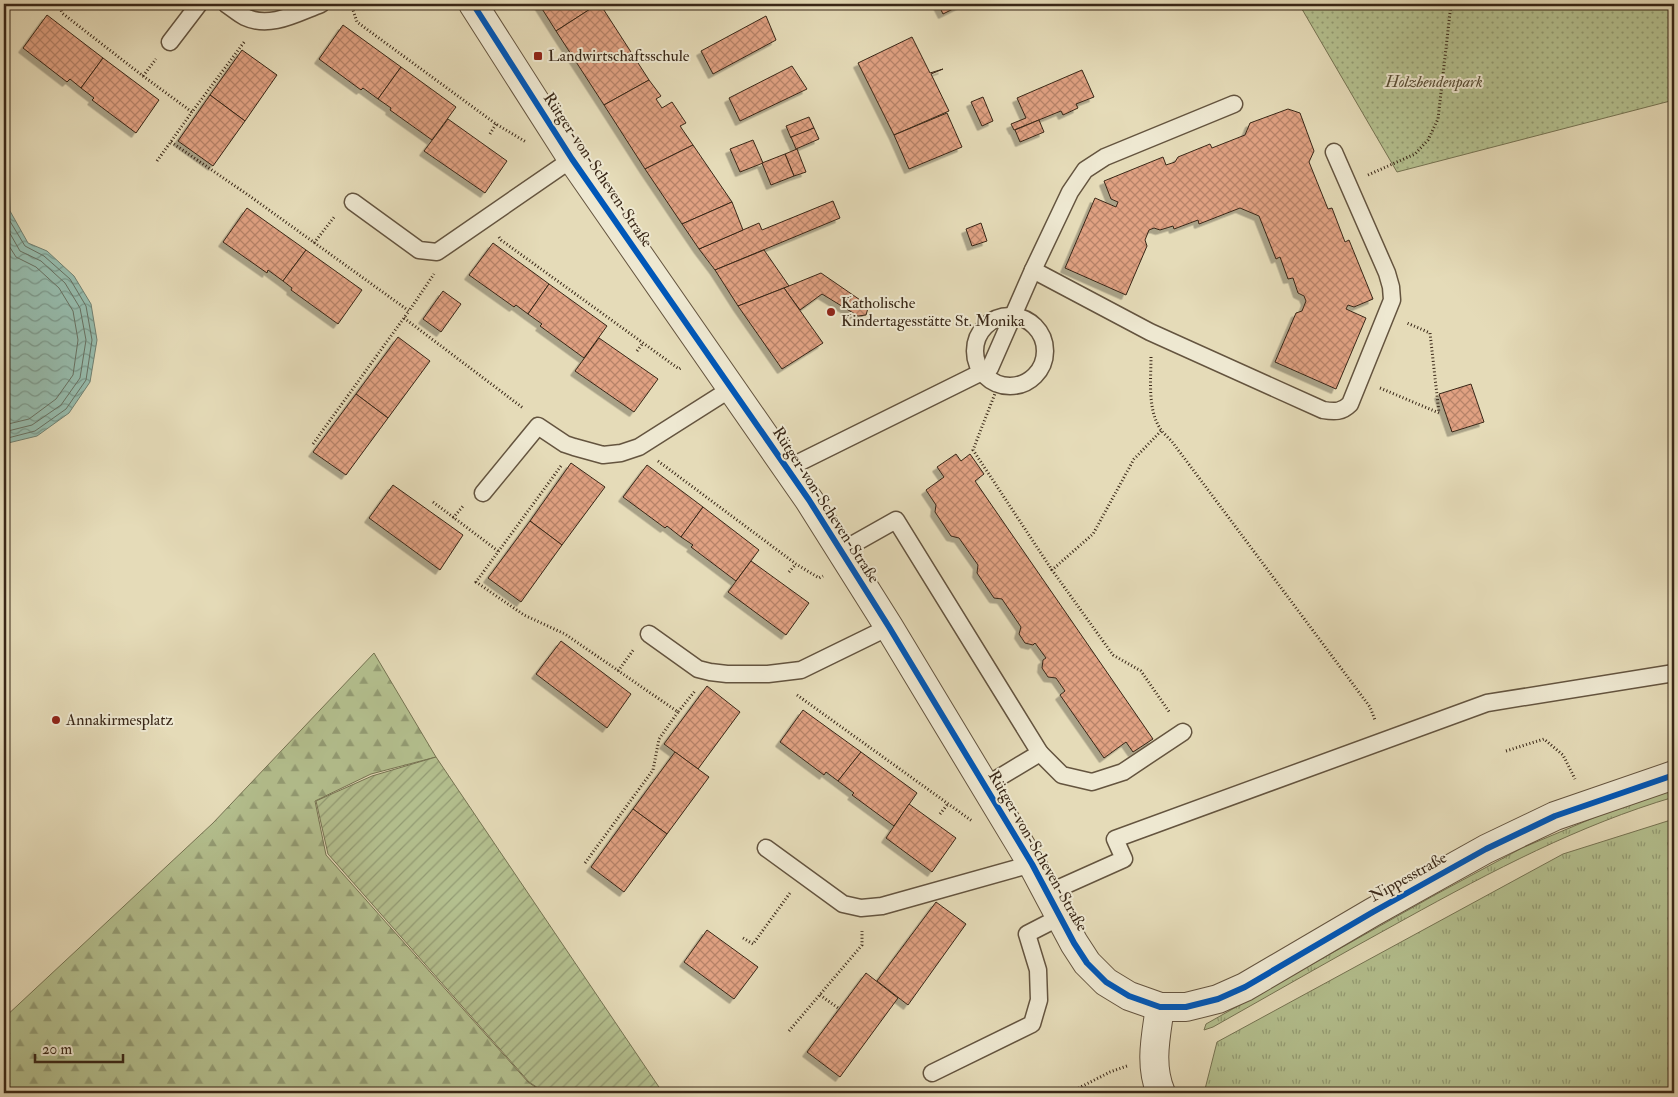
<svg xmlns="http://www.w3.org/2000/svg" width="1678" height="1097" viewBox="0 0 1678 1097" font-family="'IM FELL Double Pica',serif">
	<defs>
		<pattern id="grass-tufts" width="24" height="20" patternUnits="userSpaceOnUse" patternTransform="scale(1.25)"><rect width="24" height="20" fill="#b4c08f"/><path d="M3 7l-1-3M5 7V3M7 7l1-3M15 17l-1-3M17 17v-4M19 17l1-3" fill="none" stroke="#939c74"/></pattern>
		<pattern id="forest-firs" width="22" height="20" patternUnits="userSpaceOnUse" patternTransform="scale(1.25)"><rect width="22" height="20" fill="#b4c08f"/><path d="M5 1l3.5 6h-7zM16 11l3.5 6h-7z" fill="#939c74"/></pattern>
		<pattern id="park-dots" width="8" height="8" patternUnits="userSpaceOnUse" patternTransform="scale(1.25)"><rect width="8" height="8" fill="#b4c08f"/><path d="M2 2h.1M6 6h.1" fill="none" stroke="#939c74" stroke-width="1.8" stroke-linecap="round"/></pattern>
		<pattern id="garden-furrows" width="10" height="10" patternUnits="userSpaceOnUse" patternTransform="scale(1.25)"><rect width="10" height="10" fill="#b4c08f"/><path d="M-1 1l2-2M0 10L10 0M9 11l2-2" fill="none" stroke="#939c74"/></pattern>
		<pattern id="water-waves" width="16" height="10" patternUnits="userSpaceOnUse" patternTransform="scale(1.25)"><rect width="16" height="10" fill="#96bbac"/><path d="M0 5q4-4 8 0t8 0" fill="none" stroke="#7b988b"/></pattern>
		<pattern id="building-cross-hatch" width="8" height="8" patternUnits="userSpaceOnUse" patternTransform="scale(1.25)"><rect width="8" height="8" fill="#e0a182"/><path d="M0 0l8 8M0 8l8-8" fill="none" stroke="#b78369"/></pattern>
		<filter id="shadow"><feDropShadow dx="-4.5" dy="4.5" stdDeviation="0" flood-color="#0004"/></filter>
	</defs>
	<rect width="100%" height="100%" fill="#e5dbb8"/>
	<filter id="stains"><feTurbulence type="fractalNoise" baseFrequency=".004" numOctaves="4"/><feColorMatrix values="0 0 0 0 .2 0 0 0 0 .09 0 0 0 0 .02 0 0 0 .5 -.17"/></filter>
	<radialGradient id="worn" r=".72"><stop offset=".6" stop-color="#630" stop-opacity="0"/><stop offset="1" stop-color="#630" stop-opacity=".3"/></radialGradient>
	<g fill="url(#grass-tufts)" stroke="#767453">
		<path d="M1674,789V797C1579,825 1492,871 1405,919C1341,954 1277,991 1213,1027L1204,1030L1206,1024L1433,896L1522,848L1605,813Z"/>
		<polygon points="1674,819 1674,1093 1204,1093 1217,1042 1563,854"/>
	</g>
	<polygon fill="url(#forest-firs)" stroke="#767453" points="374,653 436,757 371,774 315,801 326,855 528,1082 544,1093 4,1093 4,1018 213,823"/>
	<polygon fill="url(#park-dots)" stroke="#767453" points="1299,4 1674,4 1674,100 1397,172"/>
	<polygon fill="url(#garden-furrows)" stroke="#767453" points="436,757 663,1093 577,1093 572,1088 544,1092 529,1082 328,854 316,801 372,776"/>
	<polygon fill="url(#water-waves)" stroke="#718070" points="4,160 9,171 10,211 28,243 47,251 74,276 91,304 97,340 90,382 69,413 37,436 4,444"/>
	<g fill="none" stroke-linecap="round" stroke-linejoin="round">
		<g stroke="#687162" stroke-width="1">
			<polyline points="4,171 5,213 25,246 44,256 70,279 86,306 92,340 86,380 66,409 35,431 4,439"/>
			<polyline points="4,223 20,251 41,261 65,283 80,308 86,340 80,378 61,405 32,425 4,432"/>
			<polyline points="4,238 16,257 36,267 59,288 73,311 78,340 73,375 56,399 29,419 4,425"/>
		</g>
	</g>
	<g fill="url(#building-cross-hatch)" stroke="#392717" filter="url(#shadow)">
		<polygon points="539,4 598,4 556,31"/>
		<polygon points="598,4 600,4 649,80 604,105 556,31"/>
		<polygon points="938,4 963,4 943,14"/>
		<polygon points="47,15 103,58 81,88 70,79 67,82 23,48"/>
		<polygon points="766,16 776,40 713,74 701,51"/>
		<polygon points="343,25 401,67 378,99 363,88 361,90 319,59"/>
		<polygon points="912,37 930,73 943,69 931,74 949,111 894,135 858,63"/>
		<polygon points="242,50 277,75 245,121 210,95"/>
		<polygon points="103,58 159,100 136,133 92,100 94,98 81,88"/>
		<polygon points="792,66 807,89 740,121 729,98"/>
		<polygon points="401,67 456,107 432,140 390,110 391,108 378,99"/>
		<polygon points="1082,70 1094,97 1076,104 1078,108 1063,115 1061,111 1014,130 1011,124 1026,118 1017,98"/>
		<polygon points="649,80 661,96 656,99 662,108 672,102 686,123 680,126 693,145 645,169 604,105"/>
		<polygon points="210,95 245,121 213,166 178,141"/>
		<polygon points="983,97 993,121 982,126 971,102"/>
		<polygon points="1288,109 1300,113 1314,151 1309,162 1328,209 1332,208 1345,242 1349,240 1373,299 1354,307 1348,305 1346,309 1366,318 1336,389 1275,362 1296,313 1302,311 1306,301 1304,296 1298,293 1293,278 1288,279 1280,257 1276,259 1259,216 1240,208 1199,224 1198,220 1174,229 1173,226 1160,230 1154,228 1149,230 1145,240 1147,246 1126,295 1065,268 1095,198 1116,207 1118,202 1111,199 1104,181 1163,157 1166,165 1175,162 1178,157 1210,144 1212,148 1245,135 1250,123"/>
		<polygon points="947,113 962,147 909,169 894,135"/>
		<polygon points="809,117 814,128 791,138 786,126"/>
		<polygon points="448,119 507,161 485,193 424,151"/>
		<polygon points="1039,120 1044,132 1020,142 1015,130"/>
		<polygon points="814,128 819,139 796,149 791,137"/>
		<polygon points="753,140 763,163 740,172 730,149"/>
		<polygon points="693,145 732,202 682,224 645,169"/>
		<polygon points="797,149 806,172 794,176 785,154"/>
		<polygon points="785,154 794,176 771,185 762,163"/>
		<polygon points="833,201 840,218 715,270 699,249 759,223 762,230"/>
		<polygon points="732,202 743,230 699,249 682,224"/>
		<polygon points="247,208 306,250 283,281 268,270 267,273 223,242"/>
		<polygon points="981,223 987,241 972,246 966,229"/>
		<polygon points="493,243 549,284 528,314 516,305 514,307 469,275"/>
		<polygon points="306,250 362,290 338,324 291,290 292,288 283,281"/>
		<polygon points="764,250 789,286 738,306 715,270"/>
		<polygon points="821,273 866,304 868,308 866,315 858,316 822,294 800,310 784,288"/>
		<polygon points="549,284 607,326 584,358 540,326 542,324 528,314"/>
		<polygon points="784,288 823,343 782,369 738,306"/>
		<polygon points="443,291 461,304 441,332 423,319"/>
		<polygon points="398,337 430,361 388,418 356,394"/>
		<polygon points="599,338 658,379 634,412 575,371"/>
		<polygon points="1471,384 1484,422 1452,432 1439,394"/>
		<polygon points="356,394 388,418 346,475 313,452"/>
		<polygon points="956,454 961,461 970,454 984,474 975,481 1153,739 1133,752 1126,742 1104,758 1060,695 1065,691 1056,678 1048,677 1042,668 1043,660 1046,658 1035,643 1033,645 1025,643 1019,634 1021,627 1002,599 994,598 977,573 978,565 959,538 951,536 935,512 936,505 926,490 944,477 937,467"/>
		<polygon points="571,463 605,487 562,545 530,521"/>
		<polygon points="647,465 703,507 681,537 667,526 665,528 623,497"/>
		<polygon points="393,485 463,535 440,570 369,518"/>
		<polygon points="703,507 759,550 736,581 691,547 693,545 681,537"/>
		<polygon points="530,521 562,545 521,602 488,578"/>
		<polygon points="751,561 809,603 786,635 728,592"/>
		<polygon points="561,641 631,694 607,728 536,674"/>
		<polygon points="707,686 740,712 698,769 664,744"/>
		<polygon points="803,710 861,752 838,781 826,772 824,775 780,742"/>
		<polygon points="675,752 709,777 667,834 633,809"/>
		<polygon points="861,752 917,793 894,826 852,795 854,793 838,781"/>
		<polygon points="909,804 956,838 932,872 886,838"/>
		<polygon points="633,809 667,834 624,892 591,867"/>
		<polygon points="936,902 966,924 908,1005 877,981"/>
		<polygon points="707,930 758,967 734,999 684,962"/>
		<polygon points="866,973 898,998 840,1077 807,1052"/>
	</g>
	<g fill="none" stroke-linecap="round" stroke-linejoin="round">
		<defs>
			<g id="service">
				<path d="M226,4C232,8 239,14 245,17C270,29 297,13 321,4"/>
				<polyline points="170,42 199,4"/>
				<polyline points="353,202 419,250 437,252 572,159"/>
				<path d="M1033,270L1150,332L1323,410C1335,412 1342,412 1350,404L1392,300L1391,287L1387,273L1334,152"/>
				<circle cx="1010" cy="351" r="35"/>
				<polyline points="788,468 990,368 1033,270 1070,192 1085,170 1105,157 1234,104"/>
				<polyline points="483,493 538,426 565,444 574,447 603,455 621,453 639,447 732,388"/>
				<polyline points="841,551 896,520 1040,753 985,786"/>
				<polyline points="649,634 698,669 710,672 727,674 768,674 801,670 889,627"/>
				<polyline points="1040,753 1062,775 1092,782 1123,772 1183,732"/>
				<polyline points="766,848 843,904 861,908 882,906 1032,864"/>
				<polyline points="1048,893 1124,859 1115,839 1487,703 1674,673"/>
				<polyline points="932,1073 1032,1024 1039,1000 1038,970 1027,934 1060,917"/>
			</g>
			<path id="minor" d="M1160,1007C1156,1036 1149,1065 1161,1093"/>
			<polyline id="tertiary" points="473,4 572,159 809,500 889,627 1032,864 1074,943 1087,963 1106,982 1129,996 1160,1007 1186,1007 1218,999 1245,987 1373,912 1486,849 1555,816 1674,775"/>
		</defs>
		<use href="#service" stroke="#64543f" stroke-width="19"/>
		<use href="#minor" stroke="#64543f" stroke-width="30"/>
		<use href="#tertiary" stroke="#64543f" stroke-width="30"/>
		<g stroke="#392717" stroke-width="3" stroke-dasharray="1 2.5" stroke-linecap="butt">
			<polyline points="59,4 62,13 143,76 192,112 245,41"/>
			<polyline points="351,4 357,22 496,124 526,142"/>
			<polyline points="143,76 156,59"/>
			<polyline points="490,134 496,124"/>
			<polyline points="171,142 251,197 409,311 434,274"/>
			<polyline points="157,161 192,112"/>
			<polyline points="1368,175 1415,154 1428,140 1438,119 1451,4"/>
			<polyline points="499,237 501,240 679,369 681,368"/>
			<polyline points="314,243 335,216"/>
			<polyline points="404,318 523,408"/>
			<polyline points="637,351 643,343"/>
			<path d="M1151,357C1151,380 1147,412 1162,431C1165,435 1170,439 1173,443L1370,707L1375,720"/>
			<polyline points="1380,388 1439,413 1430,333 1407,323"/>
			<polyline points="996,391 973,450 1052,570"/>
			<polyline points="1161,431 1134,459 1093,534 1052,570 1113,655 1141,671 1170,713"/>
			<polyline points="313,444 409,311"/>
			<polyline points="658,461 796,564 819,578 823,576"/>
			<polyline points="561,466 476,582 524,615 565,634 678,712 695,691"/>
			<polyline points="433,502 498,551"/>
			<polyline points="453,518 464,505"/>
			<polyline points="789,572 796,564"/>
			<polyline points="618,671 634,649"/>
			<polyline points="797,695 972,821"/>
			<polyline points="1506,751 1544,739 1563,755 1575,779"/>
			<polyline points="940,814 947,805"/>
			<polyline points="585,863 653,770 659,739 678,712"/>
			<polyline points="743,938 753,944 790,893"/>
			<polyline points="820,995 838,1008"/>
			<polyline points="789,1031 862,945 862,931"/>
			<polyline points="1069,1093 1110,1072 1127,1066"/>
		</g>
		<use href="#service" stroke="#eee8d1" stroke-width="16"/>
		<use href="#minor" stroke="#eee8d1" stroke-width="28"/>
		<use href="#tertiary" stroke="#eee8d1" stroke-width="28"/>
		<defs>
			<polyline id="cycleway" points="473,4 572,159 809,500 889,627 1032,864 1074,943 1087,963 1106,982 1129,996 1160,1007 1186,1007 1218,999 1245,987 1373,912 1486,849 1555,816 1674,775"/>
		</defs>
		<use href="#cycleway" stroke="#eee8d1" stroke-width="9"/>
		<use href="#cycleway" stroke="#0057b8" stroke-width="6"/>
	</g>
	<g fill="#8f2418" stroke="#eee8d1" stroke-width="2">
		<rect x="533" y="51" width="10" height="10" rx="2.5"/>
		<circle cx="831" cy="312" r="5"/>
		<circle cx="56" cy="720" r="5"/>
	</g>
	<g text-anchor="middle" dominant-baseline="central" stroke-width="4" stroke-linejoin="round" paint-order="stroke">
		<g font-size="16" fill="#392717" stroke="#eee8d1" text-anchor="start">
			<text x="548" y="56">Landwirtschaftsschule</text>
			<text x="841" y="303">Katholische<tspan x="841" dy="18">Kindertagesstätte St. Monika</tspan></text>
			<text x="66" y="720">Annakirmesplatz</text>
		</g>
		<g font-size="16" font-style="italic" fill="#584d35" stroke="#eee8d1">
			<text x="1434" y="82">Holzbendenpark</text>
		</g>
		<g font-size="16" fill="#392717" stroke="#eee8d1">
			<text transform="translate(598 170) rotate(56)">Rütger-von-Scheven-Straße</text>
			<text transform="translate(826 505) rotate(57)">Rütger-von-Scheven-Straße</text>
			<text transform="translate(1038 851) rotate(60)">Rütger-von-Scheven-Straße</text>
			<text transform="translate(1408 877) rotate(-29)">Nippesstraße</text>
		</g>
	</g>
	<rect width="1678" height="1097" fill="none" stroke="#e5dbb8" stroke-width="20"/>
	<rect x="5" y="5" width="1668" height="1087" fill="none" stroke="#392717" stroke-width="2.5"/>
	<rect x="10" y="10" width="1658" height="1077" fill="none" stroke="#392717"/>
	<path d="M35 1054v8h88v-8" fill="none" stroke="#392717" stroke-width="2.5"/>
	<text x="42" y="1054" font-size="15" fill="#392717" stroke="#eee8d1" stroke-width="4" paint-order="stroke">20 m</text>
	<rect width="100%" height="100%" filter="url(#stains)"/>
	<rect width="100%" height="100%" fill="url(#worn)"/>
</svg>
